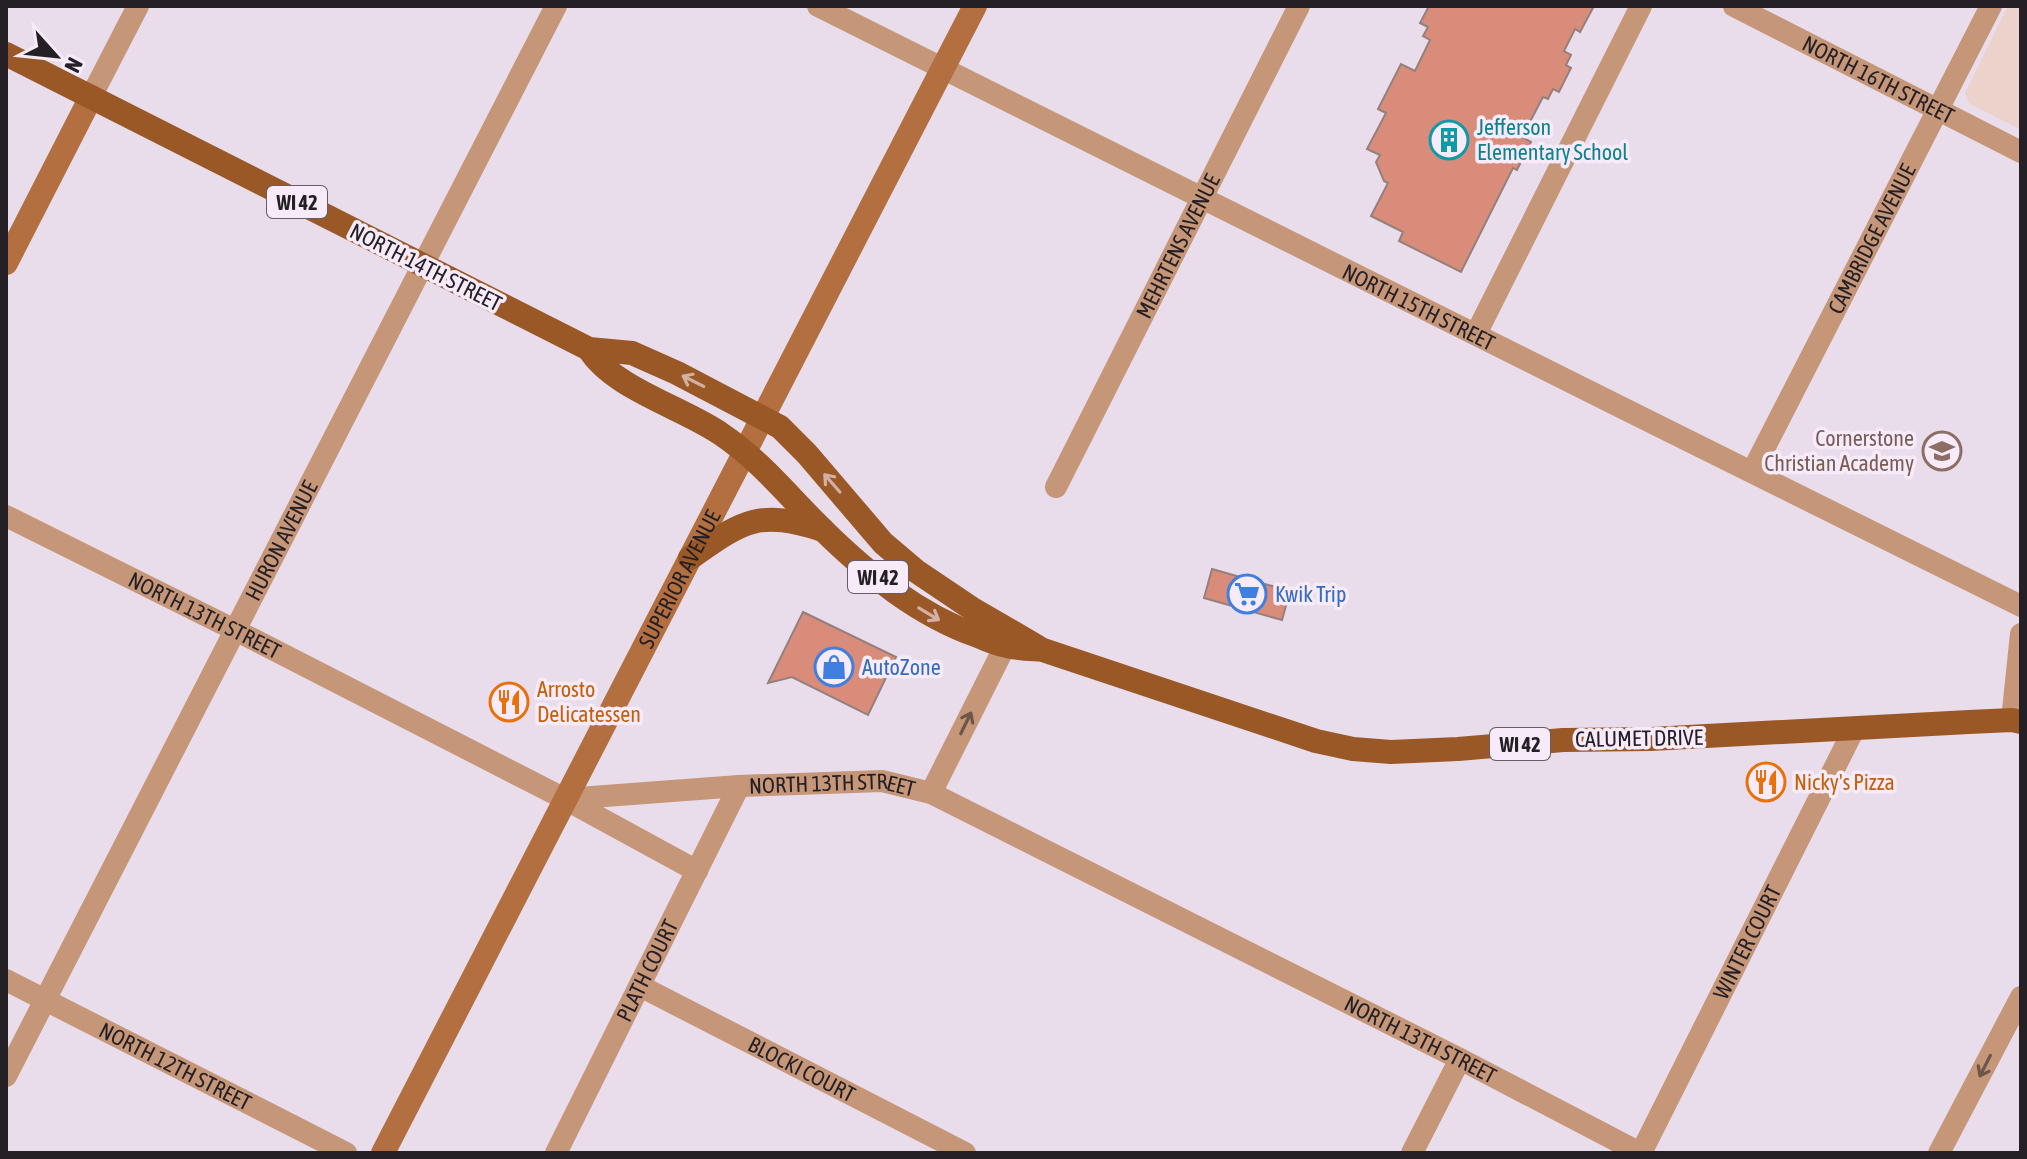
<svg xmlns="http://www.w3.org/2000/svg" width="2027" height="1159" viewBox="0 0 2027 1159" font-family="'Asap Condensed',sans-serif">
	<rect width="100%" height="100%" fill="#e9ddec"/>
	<polygon fill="#ebd2ca" points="2008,6 2021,6 2021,130 1970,104 1965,93"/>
	<g fill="#d98c7a" stroke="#94807c" stroke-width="2">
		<polygon points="1429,6 1589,6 1593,8 1580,32 1575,29 1564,51 1571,55 1566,65 1571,68 1559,92 1553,89 1548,99 1543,97 1522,137 1531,142 1517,170 1513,168 1461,272 1399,241 1403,232 1371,216 1388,183 1384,181 1376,162 1380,155 1367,149 1386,113 1378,109 1401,64 1415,71 1430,40 1423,36 1428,27 1420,23"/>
		<polygon points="1212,569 1290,591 1282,620 1204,598"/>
		<polygon points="803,612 896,657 868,715 792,677 768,683"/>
	</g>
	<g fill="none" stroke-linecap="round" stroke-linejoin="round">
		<g stroke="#c59677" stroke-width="22">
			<path id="s1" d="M818,6C1218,209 1620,406 2021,606"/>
			<path id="s2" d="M1734,6L2021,152"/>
			<polyline points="91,97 138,6"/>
			<polyline points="1476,334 1641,6"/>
			<path id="s3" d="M1752,472L1991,6"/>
			<path id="s4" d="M1056,487L1299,6"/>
			<path id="s5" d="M6,516L235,630L565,799L697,871"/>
			<polyline points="2012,720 2021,634"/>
			<polyline points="931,793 1005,646"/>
			<path id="s6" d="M565,799L739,786L882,781L931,793L1460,1059L1640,1153"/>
			<path id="s7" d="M6,980L346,1153"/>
			<path id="s8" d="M640,986L965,1153"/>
			<path id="s9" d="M6,1076L556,6"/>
			<path id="s10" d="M556,1153L739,786"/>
			<polyline points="1412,1153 1460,1059"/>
			<path id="s11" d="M1641,1153L1854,729"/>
			<polyline points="1939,1153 2021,997"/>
		</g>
		<g stroke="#b36f3f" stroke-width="24">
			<polyline points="6,263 91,97"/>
			<path id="s12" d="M383,1153L975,6"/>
		</g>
		<g stroke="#9b5827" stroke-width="24">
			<polyline points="6,54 589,349 632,353 677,373 780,427 807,454 883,543 916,571 971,608 1038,647"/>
			<path d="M589,349C612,388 684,408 721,434C761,461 789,497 823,530C868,574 918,615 978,636C987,640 997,644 1007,646C1019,649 1031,649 1043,650L1316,741L1353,749L1391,752L1458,749L1563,740L1651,739L1969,722L2012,720L2021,722"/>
			<path d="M690,558C743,521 757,509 823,530"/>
		</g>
	</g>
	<defs><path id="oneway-shaft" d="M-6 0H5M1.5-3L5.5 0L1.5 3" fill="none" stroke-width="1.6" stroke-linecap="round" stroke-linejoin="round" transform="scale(2)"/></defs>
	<g stroke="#d2b0a5">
		<use href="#oneway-shaft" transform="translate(693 381) rotate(-153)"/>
		<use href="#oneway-shaft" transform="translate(832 483) rotate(-131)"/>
		<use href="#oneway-shaft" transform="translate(929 614) rotate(31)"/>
	</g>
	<g stroke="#6d554a">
		<use href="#oneway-shaft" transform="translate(966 723) rotate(-64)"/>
		<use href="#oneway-shaft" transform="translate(1985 1066) rotate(117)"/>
	</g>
	<defs>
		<symbol id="building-ring" viewBox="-11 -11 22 22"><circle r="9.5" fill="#f7eaf9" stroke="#0f9aa8" stroke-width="1.5"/><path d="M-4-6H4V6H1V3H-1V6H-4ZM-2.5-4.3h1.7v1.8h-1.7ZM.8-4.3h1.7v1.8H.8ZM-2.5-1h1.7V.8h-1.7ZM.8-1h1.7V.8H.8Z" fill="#0f9aa8"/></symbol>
		<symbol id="school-ring" viewBox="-11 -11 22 22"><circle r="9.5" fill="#f7eaf9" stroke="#8d6e63" stroke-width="1.5"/><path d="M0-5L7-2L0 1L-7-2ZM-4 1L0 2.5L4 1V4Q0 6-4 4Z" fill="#8d6e63"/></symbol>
		<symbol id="supermarket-ring" viewBox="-11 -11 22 22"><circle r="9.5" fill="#f7eaf9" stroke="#3f7fe0" stroke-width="1.5"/><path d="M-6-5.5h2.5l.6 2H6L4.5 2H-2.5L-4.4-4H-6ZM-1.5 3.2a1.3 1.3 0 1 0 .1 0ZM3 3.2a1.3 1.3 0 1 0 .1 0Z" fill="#3f7fe0"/></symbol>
		<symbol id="shop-ring" viewBox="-11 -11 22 22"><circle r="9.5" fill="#f7eaf9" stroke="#3f7fe0" stroke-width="1.5"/><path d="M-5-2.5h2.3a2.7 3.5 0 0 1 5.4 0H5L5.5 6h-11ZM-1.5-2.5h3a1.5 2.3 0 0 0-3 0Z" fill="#3f7fe0"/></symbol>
		<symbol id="restaurant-ring" viewBox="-11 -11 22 22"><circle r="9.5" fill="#f7eaf9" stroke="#e8710a" stroke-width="1.5"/><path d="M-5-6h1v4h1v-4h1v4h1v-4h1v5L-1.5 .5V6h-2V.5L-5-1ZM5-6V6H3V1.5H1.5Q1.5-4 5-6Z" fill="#e8710a"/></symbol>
	</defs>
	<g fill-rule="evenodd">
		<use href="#building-ring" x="1427" y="118" width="44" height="44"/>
		<use href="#school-ring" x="1920" y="429" width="44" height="44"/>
		<use href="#supermarket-ring" x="1225" y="572" width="44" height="44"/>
		<use href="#shop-ring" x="812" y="645" width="44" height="44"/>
		<use href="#restaurant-ring" x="487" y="680" width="44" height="44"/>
		<use href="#restaurant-ring" x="1744" y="760" width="44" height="44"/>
	</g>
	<g text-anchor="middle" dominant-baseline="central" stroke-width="7" stroke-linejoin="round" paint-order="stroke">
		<g fill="#f7eaf9" stroke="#645d65" stroke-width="2">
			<rect x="267" y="186" width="60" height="32" rx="6"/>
			<rect x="848" y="561" width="60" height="32" rx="6"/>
			<rect x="1490" y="728" width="60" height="32" rx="6"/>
		</g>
		<g font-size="20" font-weight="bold" fill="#252026">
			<text x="297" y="202">WI 42</text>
			<text x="878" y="577">WI 42</text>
			<text x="1520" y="744">WI 42</text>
		</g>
		<g font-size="22" fill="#252026" stroke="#f7eaf9">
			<text stroke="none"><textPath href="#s2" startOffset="162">NORTH 16TH STREET</textPath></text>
			<text stroke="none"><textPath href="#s3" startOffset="262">CAMBRIDGE AVENUE</textPath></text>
			<text stroke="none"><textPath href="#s4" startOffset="270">MEHRTENS AVENUE</textPath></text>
			<text transform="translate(426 267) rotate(27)">NORTH 14TH STREET</text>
			<text stroke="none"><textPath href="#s1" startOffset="672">NORTH 15TH STREET</textPath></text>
			<text stroke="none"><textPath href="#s9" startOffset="602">HURON AVENUE</textPath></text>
			<text stroke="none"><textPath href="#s12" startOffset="646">SUPERIOR AVENUE</textPath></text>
			<text stroke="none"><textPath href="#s5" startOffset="222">NORTH 13TH STREET</textPath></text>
			<text transform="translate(1639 738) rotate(-1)">CALUMET DRIVE</text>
			<text stroke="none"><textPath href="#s6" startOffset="268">NORTH 13TH STREET</textPath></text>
			<text stroke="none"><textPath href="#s11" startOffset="236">WINTER COURT</textPath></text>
			<text stroke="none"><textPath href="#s10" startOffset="204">PLATH COURT</textPath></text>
			<text stroke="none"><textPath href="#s6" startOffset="916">NORTH 13TH STREET</textPath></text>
			<text stroke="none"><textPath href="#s7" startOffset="190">NORTH 12TH STREET</textPath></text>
			<text stroke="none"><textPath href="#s8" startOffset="182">BLOCKI COURT</textPath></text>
		</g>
		<g font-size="22" fill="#0d838f" stroke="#f7eaf9" text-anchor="start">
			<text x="1477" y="127">Jefferson<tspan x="1477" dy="25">Elementary School</tspan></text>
		</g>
		<g font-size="22" fill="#785e54" stroke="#f7eaf9" text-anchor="end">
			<text x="1914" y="438">Cornerstone<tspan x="1914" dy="25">Christian Academy</tspan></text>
		</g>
		<g font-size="22" fill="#366cbe" stroke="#f7eaf9" text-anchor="start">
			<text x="1275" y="594">Kwik Trip</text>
			<text x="862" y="667">AutoZone</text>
		</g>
		<g font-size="22" fill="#c56008" stroke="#f7eaf9" text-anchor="start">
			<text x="537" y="689">Arrosto<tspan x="537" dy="25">Delicatessen</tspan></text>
			<text x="1794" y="782">Nicky's Pizza</text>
		</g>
	</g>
	<rect width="2027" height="1159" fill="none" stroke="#252026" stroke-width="16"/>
	<g transform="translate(56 56) rotate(117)" stroke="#f7eaf9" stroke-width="6" paint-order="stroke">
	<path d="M0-6L14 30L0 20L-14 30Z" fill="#252026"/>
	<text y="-12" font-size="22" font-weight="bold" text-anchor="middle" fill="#252026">N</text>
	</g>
</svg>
